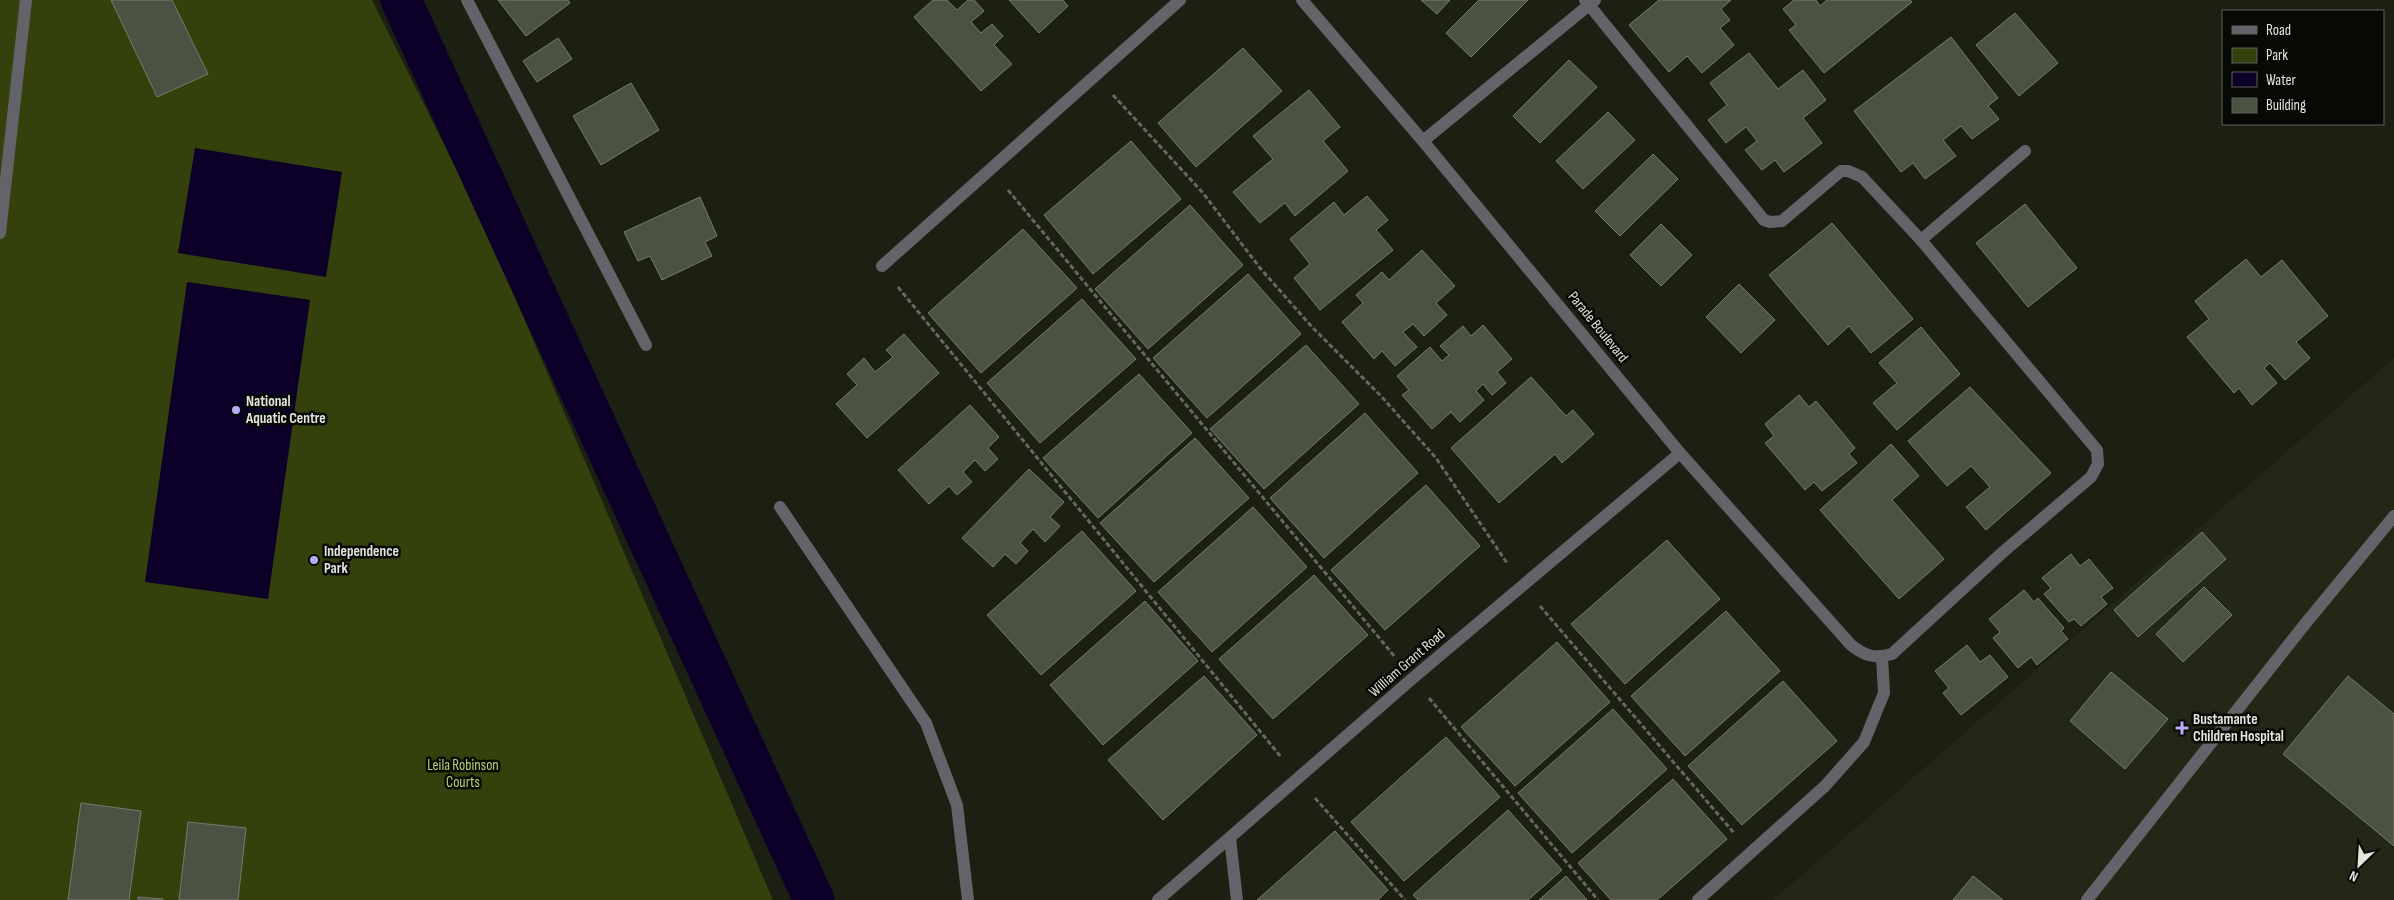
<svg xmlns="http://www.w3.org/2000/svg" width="2394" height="900" viewBox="0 0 2394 900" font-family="'Sofia Sans Condensed',sans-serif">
	<rect width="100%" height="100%" fill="#1c2013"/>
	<polygon fill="#222815" points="2394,358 2394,900 1773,900 2167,556"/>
	<polygon fill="#34410d" points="0,0 372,0 483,223 773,900 0,900"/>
	<g fill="#0c0028">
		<polygon points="195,148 342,172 326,277 178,253"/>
		<polygon points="187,282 310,300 268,599 145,582"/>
	</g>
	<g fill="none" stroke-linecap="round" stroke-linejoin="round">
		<polyline stroke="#0c0028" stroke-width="41" points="401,0 814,900"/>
	</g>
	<g fill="#4c5243" stroke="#767b6c">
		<polygon points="111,0 172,0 208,74 157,97"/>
		<polygon points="498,0 568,0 570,3 526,36"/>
		<polygon points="933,0 947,0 957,10 968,0 974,0 984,11 971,22 981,33 992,24 1003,36 994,45 1012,64 981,91 914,17"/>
		<polygon points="1009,0 1063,0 1068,6 1039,33"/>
		<polygon points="1421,0 1450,0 1437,14"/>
		<polygon points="1479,0 1528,0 1471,57 1446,33"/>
		<polygon points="1659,0 1731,0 1721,9 1730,20 1720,28 1734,45 1702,73 1687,56 1669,72 1629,25"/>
		<polygon points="1794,0 1816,0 1820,6 1827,0 1910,0 1912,2 1824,73 1789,30 1796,25 1783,9"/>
		<polygon points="2015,13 2058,63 2019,96 1976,45"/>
		<polygon points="1951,37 1998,98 1988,106 1999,119 1972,139 1961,126 1943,140 1956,156 1925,179 1913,163 1901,172 1854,111"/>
		<polygon points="558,38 572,59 537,82 523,61"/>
		<polygon points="1243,48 1282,91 1196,167 1158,123"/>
		<polygon points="1749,53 1778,89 1803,70 1826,100 1803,118 1822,143 1784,172 1775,160 1762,170 1745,150 1757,141 1746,127 1726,143 1708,120 1727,105 1710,83"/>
		<polygon points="1569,60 1597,87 1540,143 1513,116"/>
		<polygon points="631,83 659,130 601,165 573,116"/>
		<polygon points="1309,90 1340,127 1323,141 1348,171 1295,216 1285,203 1260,223 1233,192 1273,159 1253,136"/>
		<polygon points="1608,112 1635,140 1583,189 1556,161"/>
		<polygon points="1131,141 1181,199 1093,274 1044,215"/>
		<polygon points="1653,154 1678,179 1620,236 1595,211"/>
		<polygon points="1367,196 1388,220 1376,230 1393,250 1320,310 1294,278 1310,264 1290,239 1334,202 1344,215"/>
		<polygon points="700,197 717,236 705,242 712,256 662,280 650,256 638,261 624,232"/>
		<polygon points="2025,204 2077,268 2028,307 1976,243"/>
		<polygon points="1190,205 1243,265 1148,349 1095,289"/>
		<polygon points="1832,223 1913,319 1871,353 1849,326 1828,345 1769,275"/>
		<polygon points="1661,224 1692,255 1661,286 1630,255"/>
		<polygon points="1023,229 1077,288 981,373 928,313"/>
		<polygon points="1422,250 1455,286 1436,303 1447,315 1424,336 1413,324 1403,332 1417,347 1395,366 1382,351 1374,359 1342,322 1363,303 1356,295 1382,272 1389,280"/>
		<polygon points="2246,259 2261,277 2282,260 2328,316 2296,342 2310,358 2285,380 2270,363 2264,368 2277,383 2252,405 2239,388 2234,393 2187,337 2209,319 2195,301"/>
		<polygon points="1248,274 1301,334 1207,418 1153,358"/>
		<polygon points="1739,284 1775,320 1741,353 1706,317"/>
		<polygon points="1082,299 1136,359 1040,443 987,383"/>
		<polygon points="1483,325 1512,359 1497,372 1506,383 1492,395 1483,384 1476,391 1484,400 1460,422 1451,412 1432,429 1402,395 1409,390 1397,376 1430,347 1442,361 1449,355 1440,346 1463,326 1471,336"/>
		<polygon points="1921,327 1960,374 1897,430 1873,403 1897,383 1879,363"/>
		<polygon points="904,334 939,373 867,438 836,404 857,385 847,374 864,358 875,372 893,357 886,350"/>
		<polygon points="1306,345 1359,404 1264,489 1210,429"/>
		<polygon points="1139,374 1192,433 1098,518 1043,458"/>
		<polygon points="1531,377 1566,416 1573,410 1594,434 1562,463 1555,454 1499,503 1451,448"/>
		<polygon points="1970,387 2051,473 1986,530 1966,507 1990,487 1971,466 1947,486 1908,441"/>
		<polygon points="1799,395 1809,407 1816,401 1855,448 1849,454 1857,463 1822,491 1814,482 1805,490 1765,443 1774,436 1765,424"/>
		<polygon points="970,405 999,437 988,448 998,459 985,471 975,460 963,472 972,482 957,495 949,486 929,504 898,470"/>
		<polygon points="1365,413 1418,473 1324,558 1270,498"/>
		<polygon points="1195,438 1249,498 1154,582 1100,523"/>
		<polygon points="1891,444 1919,476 1892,500 1944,559 1899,599 1820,510"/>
		<polygon points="1029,469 1064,502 1050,517 1060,526 1045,542 1033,529 1020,543 1028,551 1016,564 1005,554 993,567 962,538"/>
		<polygon points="1426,485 1480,546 1385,630 1331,570"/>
		<polygon points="1253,507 1307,567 1212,652 1158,592"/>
		<polygon points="1082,531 1136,591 1041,675 987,615"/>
		<polygon points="2202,532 2226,559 2138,637 2114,610"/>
		<polygon points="1667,540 1720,599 1625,684 1571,624"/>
		<polygon points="2071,554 2080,566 2089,559 2113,588 2101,597 2107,604 2081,626 2074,619 2069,622 2044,594 2051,588 2042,578"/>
		<polygon points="1314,575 1368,635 1273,719 1219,659"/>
		<polygon points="2204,587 2232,615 2183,662 2156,634"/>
		<polygon points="2024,590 2034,602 2038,598 2064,628 2061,631 2068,639 2037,665 2031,657 2018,668 1993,638 2000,632 1989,619"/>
		<polygon points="1145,601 1198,661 1103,745 1050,685"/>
		<polygon points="1726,611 1780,671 1685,756 1631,696"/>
		<polygon points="1557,642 1610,702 1515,786 1461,727"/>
		<polygon points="1967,645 1980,662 1990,655 2008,677 1961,715 1943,693 1949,688 1935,671"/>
		<polygon points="2111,672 2168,719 2125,769 2070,721"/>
		<polygon points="1204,676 1257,735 1163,820 1108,760"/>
		<polygon points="2348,676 2394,714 2394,846 2283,754"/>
		<polygon points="1783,681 1837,741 1742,825 1688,766"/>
		<polygon points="1613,709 1667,769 1572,853 1518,793"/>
		<polygon points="1446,737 1500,797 1404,881 1351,822"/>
		<polygon points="1673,779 1727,839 1657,900 1611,900 1578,863"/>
		<polygon points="81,803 141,811 129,900 68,900"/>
		<polygon points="1508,810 1562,870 1528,900 1418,900 1413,895"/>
		<polygon points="188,822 246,828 238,900 179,900"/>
		<polygon points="1335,831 1388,890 1378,900 1257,900"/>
		<polygon points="1566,876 1587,900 1539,900"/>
		<polygon points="1973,876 2003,900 1953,900"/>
		<polygon points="138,897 163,899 163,900 138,900"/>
	</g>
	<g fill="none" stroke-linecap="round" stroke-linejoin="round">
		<g stroke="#65695d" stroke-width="3" stroke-dasharray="5 2.5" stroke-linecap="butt">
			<polyline points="1113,95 1203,193 1260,268 1312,327 1381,396 1436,458 1507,563"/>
			<polyline points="1008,190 1395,657"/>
			<polyline points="898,287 1281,757"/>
			<polyline points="1540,606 1734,833"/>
			<polyline points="1429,698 1598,900"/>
			<polyline points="1315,798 1405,900"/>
		</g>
		<g stroke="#64636a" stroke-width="12">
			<polyline points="0,233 26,0"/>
			<polyline points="2087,900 2305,624 2394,516"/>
		</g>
		<g stroke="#64636a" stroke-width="12">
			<polyline points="467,0 646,345"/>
			<path d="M1302,0L1423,141L1680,453L1851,645C1865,656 1875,659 1892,654L2003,552L2091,477L2098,464L2097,450L1921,240L1862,177L1848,171H1841L1782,221L1770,222L1764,220L1585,0"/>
			<polyline points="1423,141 1595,0"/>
			<polyline points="1921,240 2025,151"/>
			<polyline points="882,266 1180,0"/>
			<polyline points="780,507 926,723 957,805 968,900"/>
			<polyline points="1230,838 1237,900"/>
			<polyline points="1158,900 1413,678 1680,453"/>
			<polyline points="1698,900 1825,786 1864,742 1884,693 1882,657"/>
		</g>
	</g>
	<g fill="#b6acf8" stroke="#070905" stroke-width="2">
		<circle cx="236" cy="410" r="5"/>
		<circle cx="314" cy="560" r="5"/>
		<path d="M2179.5 720.5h5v5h5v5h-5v5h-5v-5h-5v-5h5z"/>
	</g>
	<g text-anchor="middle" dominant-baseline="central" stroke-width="5" stroke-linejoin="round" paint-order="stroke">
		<g font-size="15" fill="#e2e5dd" stroke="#070905">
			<text transform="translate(1598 327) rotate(51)">Parade Boulevard</text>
			<text transform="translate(1407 663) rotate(-41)">William Grant Road</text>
		</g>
		<g font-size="15" font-weight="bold" fill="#e2e5dd" stroke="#070905" text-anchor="start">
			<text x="246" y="401">National<tspan x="246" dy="17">Aquatic Centre</tspan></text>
			<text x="324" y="551">Independence<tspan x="324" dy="17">Park</tspan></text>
			<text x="2193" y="719">Bustamante<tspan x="2193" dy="17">Children Hospital</tspan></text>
		</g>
		<g font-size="15" fill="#b6d572" stroke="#070905">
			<text x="463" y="765">Leila Robinson<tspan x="463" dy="17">Courts</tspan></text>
		</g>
	</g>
	<rect x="2222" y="10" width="162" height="115" fill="#070905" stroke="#5f615b"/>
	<rect x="2232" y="26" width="25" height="8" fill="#64636a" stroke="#5f615b"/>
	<text x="2266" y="35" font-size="15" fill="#e2e5dd">Road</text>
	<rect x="2232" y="48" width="25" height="15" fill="#34410d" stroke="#5f615b"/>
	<text x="2266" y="60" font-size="15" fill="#e2e5dd">Park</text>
	<rect x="2232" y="72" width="25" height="15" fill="#0c0028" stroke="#5f615b"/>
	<text x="2266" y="85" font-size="15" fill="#e2e5dd">Water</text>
	<rect x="2232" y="98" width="25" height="15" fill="#4c5243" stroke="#5f615b"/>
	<text x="2266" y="110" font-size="15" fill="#e2e5dd">Building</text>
	<g transform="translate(2359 865) rotate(205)" stroke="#070905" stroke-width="4" paint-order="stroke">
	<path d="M0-4L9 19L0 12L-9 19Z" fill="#e2e5dd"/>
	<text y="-8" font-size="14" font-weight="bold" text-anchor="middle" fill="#e2e5dd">N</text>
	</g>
</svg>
